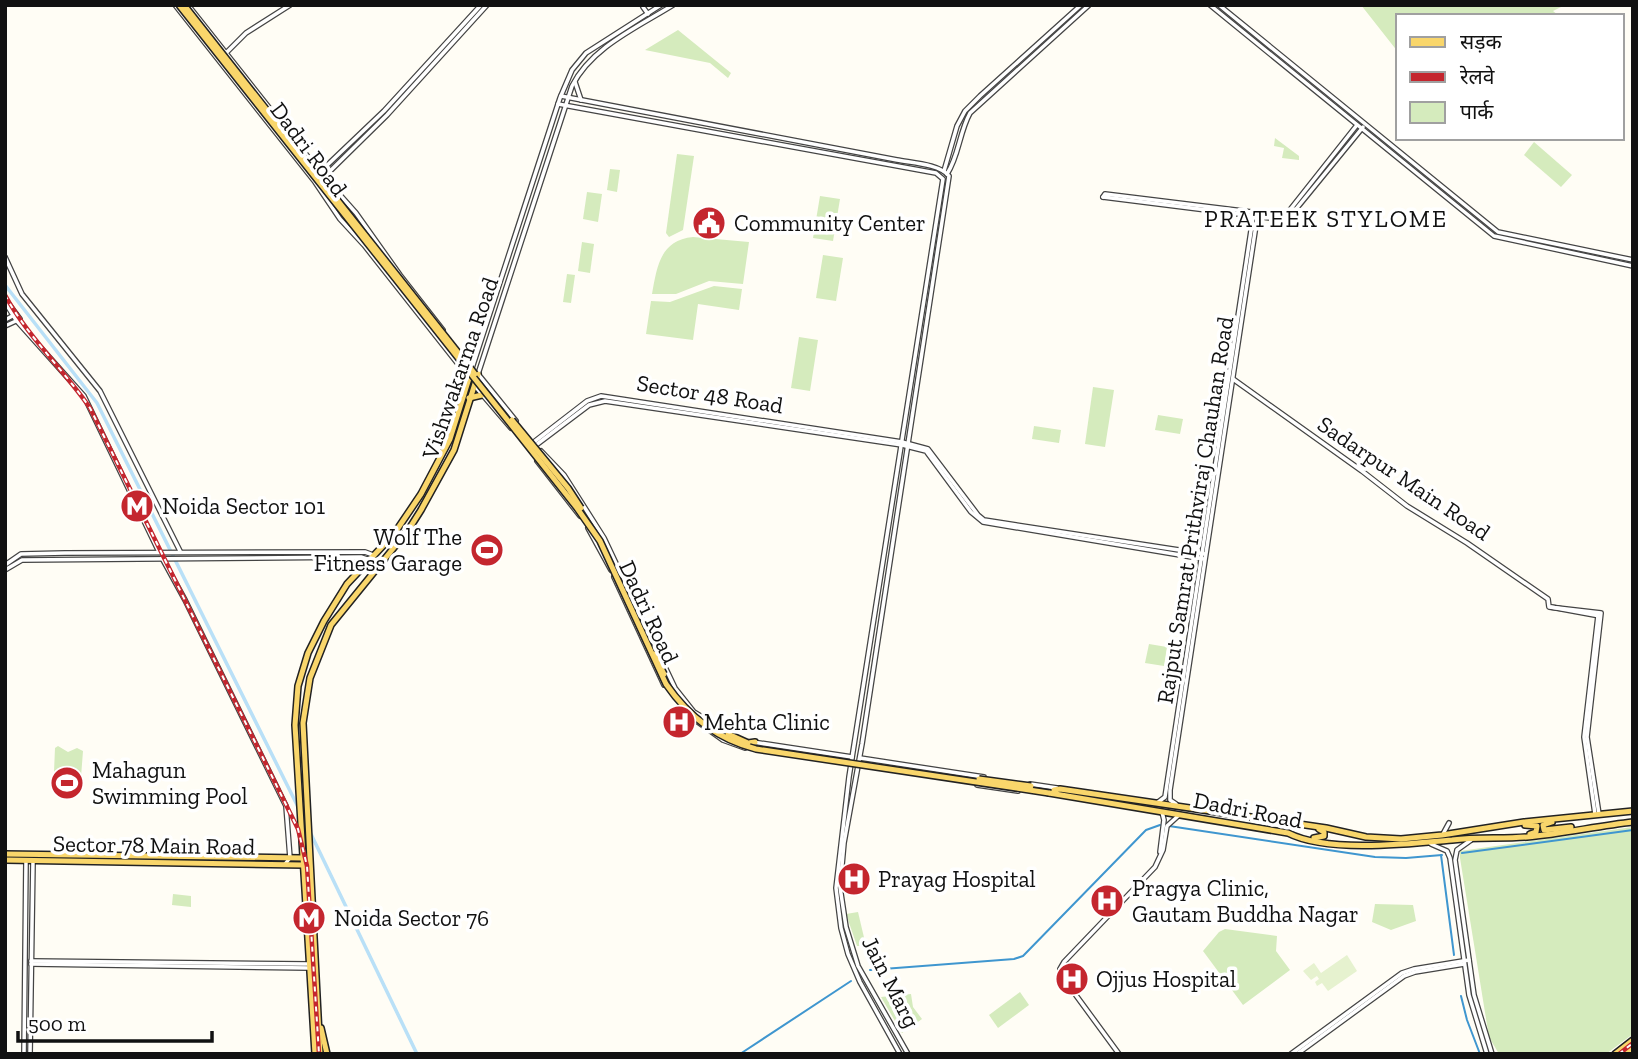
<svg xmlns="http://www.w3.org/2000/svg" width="1638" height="1059" viewBox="0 0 1638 1059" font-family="'Zilla Slab','Noto Sans Devanagari',serif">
	<rect width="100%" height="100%" fill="#fffdf5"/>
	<g fill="#d5ebbd">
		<polygon points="1361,5 1565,5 1553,11 1558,15 1571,16 1398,16 1398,52"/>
		<polygon points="678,30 731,73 728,78 710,63 645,50"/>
		<polygon points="1275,138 1299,156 1299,160 1282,158 1284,148 1274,146"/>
		<polygon points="1534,142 1572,175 1561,187 1524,155"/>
		<polygon points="677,154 694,156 683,230 669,237 666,233"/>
		<polygon points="610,169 620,170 617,192 607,190"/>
		<polygon points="587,192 602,194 598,222 583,219"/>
		<polygon points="820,196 840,199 833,241 813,238"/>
		<path d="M693,237L749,242L743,284L709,281L676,294H652C657,267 660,240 693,237Z"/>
		<polygon points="582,242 594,244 590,273 578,271"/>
		<polygon points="823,255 843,258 836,301 816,298"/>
		<polygon points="567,274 575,275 571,303 563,302"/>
		<polygon points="714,286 742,289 739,310 698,304 693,340 646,334 651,301 670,302"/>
		<polygon points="799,337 818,340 810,391 791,388"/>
		<polygon points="1093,387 1114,390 1105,447 1085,444"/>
		<polygon points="1158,415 1183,419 1180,434 1155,430"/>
		<polygon points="1034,426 1061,430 1059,443 1032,439"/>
		<polygon points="1149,644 1167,647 1164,666 1145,663"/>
		<polygon points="58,746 68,752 77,748 83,751 81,777 67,777 54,772 55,748"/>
		<polygon points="1633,827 1633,1034 1606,1054 1499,1054 1489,1037 1460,858 1460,851"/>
		<polygon points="173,894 191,896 191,907 172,905"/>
		<polygon points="1375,904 1413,905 1416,921 1391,930 1372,922"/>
		<polygon points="858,912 866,946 857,946 846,914"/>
		<polygon points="1225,929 1277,936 1276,951 1290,970 1243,1005 1203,951 1219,932"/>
		<polygon points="1020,992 1029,1005 998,1028 989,1015"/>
		<polygon points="911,994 913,1007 922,1019 902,1033 881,997"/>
	</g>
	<polygon fill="#e6f2cf" points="1347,955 1357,971 1328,991 1322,983 1317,986 1315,982 1319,979 1317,976 1311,980 1303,971 1314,963 1321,973"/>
	<polygon fill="#b9e0f7" stroke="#3f96cf" stroke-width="2" points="54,779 80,780 80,786 71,786 71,791 64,791 64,786 53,785"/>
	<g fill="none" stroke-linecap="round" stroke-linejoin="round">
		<g stroke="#3f96cf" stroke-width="2">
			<polyline points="1169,826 1375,857 1406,858 1442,855"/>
			<polyline points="1462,853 1633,830"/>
			<polyline points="1441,855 1454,955"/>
			<polyline points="870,970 1014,959 1023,956 1146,830 1160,825"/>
			<polyline points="1461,996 1467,1020 1480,1054"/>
			<polyline points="740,1054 851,981"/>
		</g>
		<g stroke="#b9e0f7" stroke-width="3.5">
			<polyline points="5,285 97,403 307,825"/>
			<polyline points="310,832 417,1054"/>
		</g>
		<defs>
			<g id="minor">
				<polyline points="175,5 315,182 340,219 364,245 469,378"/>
				<polyline points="188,5 324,177 356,213 400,275 443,330"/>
				<polyline points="1210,5 1494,236 1633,266"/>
				<polyline points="1219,5 1498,232 1633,260"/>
				<polyline points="643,7 648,14"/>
				<polyline points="226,53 246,33 290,5"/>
				<polyline points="575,82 581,100"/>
				<path d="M561,96L897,160C912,163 939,164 949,176L862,744L844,843L840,887L846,927L858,966L908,1054"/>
				<polyline points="558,104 936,173 943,179 849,777 836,888 841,928 848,954 860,982 900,1054"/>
				<polyline points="944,171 957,126 965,111 980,96 1081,5"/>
				<polyline points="319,173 384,111 481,5"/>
				<path d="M947,174C959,156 959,133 970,113L1089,5"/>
				<polyline points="325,176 387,115 487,5"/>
				<polyline points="1103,197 1287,220 1363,127"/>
				<polyline points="1103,197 1105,194 1285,216 1357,125"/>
				<polyline points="5,257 22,294 100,391 180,551"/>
				<polyline points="5,299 20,319 19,322"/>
				<polyline points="5,302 16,320 84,396 159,552"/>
				<polyline points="5,320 16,314"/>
				<polyline points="5,326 18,320"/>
				<polyline points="472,368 560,98 572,70 586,53 661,5"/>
				<polyline points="1233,379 1362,471 1407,506 1467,543 1548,599 1549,607 1601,613 1587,737 1599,814"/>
				<polyline points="475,386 511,428"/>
				<path d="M516,421L478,374L572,86C592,47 636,28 673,5"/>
				<polyline points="530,445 587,401 601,396 902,442 928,449 978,515 984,520 1205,554"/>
				<polyline points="532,448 589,405 605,401 902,445 926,451 971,512 983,522 1204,559"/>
				<polyline points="541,451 564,475 604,538 675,688 694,712 729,733"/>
				<polyline points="537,461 580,516"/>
				<polyline points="588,528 611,570"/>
				<polyline points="162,558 185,600 286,806 290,858 285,864"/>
				<polyline points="5,565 21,554 65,553 365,552 373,555"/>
				<polyline points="5,570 22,560 361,557 370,560"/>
				<polyline points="614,577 664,685"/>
				<polyline points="1551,607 1600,616"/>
				<polyline points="691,717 723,740 745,748"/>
				<polyline points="753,742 852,757"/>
				<polyline points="860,758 984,777"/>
				<polyline points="1030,784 1057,788"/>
				<polyline points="977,785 1018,791"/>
				<polyline points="1157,803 1165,797 1254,211"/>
				<polyline points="1176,804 1170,800 1170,790 1258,212"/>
				<polyline points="1595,814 1584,737 1598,616"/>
				<polyline points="1443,834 1449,823"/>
				<polyline points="1471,840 1457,850 1455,860 1474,995 1492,1054"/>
				<polyline points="1431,844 1447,851 1450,858 1469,995 1487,1054"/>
				<polyline points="1160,852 1164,820 1162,812"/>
				<polyline points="31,961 309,964"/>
				<polyline points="31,964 309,968"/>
				<polyline points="24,1054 26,861"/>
				<polyline points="30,1054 33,861"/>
				<polyline points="1119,1054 1075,994 1060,969 1064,962 1155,867 1163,850 1167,826 1178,816"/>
				<polyline points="1291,1054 1402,973 1414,969 1469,960"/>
				<polyline points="1297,1054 1404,976 1415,972 1464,964"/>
			</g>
			<g id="major">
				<polyline points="469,398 482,395"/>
				<polyline points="748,746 748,743 755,742"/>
				<polyline points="1054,790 1060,789 1326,828 1366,837 1401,839 1442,835 1524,822 1633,811"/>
				<path d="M1049,793L1288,833C1327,853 1408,844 1452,840C1477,837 1502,839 1527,837C1562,834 1597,826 1633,822"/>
				<polyline points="1552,822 1543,825 1544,830 1571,827"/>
				<polyline points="1525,825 1537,826 1536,832 1530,834"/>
				<polyline points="1314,838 1324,836 1324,832 1319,829"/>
				<polyline points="5,854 302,858"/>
				<polyline points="5,860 303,865"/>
				<polyline points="321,1028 327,1054"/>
				<polyline points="315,1054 295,725 298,686 308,653 324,621 347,584 394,534 421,494 450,439 471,372"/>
				<polyline points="320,1054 303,723 310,678 331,625 409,529 421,510 454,450 478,374"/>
				<polyline points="1615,1054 1633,1040"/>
				<polyline points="1625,1054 1633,1048"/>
			</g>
		</defs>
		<use href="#minor" stroke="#444" stroke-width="6"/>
		<use href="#major" stroke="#222" stroke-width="8"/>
		<use href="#minor" stroke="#fff" stroke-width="3.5"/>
		<use href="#major" stroke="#f9d66b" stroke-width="5"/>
		<defs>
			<g id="rail">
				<path d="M5,295C27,336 64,370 90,408L298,829L307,866L319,1054"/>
				<polyline points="1619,1054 1633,1043"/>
			</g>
		</defs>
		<use href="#rail" stroke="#c4262e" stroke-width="4.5"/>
		<use href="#rail" stroke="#fff" stroke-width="2" stroke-dasharray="5" stroke-linecap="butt"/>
		<defs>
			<g id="major-bridge">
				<path d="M179,5L577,508L600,541L666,684C688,716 717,739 756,749L1049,793"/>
				<polyline points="184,5 321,179"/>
				<polyline points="327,187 475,374"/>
				<polyline points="512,420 568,488 581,508"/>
				<polyline points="654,654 664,674"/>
				<polyline points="728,734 748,743"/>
				<polyline points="979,779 1031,786"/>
			</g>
		</defs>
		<use href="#major-bridge" stroke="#222" stroke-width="8" stroke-linecap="butt"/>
		<use href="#major-bridge" stroke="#f9d66b" stroke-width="5"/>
	</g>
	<defs>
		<symbol id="civic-disc" viewBox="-11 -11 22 22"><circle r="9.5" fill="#c4262e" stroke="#fff"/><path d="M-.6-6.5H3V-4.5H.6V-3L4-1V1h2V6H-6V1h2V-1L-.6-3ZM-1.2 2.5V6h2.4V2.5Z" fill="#fff"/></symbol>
		<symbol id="metro-disc" viewBox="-11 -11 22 22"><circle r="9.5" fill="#c4262e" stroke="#fff"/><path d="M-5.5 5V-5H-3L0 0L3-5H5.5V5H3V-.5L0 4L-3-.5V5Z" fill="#fff"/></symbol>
		<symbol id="stadium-disc" viewBox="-11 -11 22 22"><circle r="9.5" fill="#c4262e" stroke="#fff"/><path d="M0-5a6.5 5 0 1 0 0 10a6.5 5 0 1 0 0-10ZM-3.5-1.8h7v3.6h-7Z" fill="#fff"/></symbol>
		<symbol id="hospital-disc" viewBox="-11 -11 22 22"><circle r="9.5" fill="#c4262e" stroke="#fff"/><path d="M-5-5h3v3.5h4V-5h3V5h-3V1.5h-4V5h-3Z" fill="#fff"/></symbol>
	</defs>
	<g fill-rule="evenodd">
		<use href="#civic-disc" x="690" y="204" width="38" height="38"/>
		<use href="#metro-disc" x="118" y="487" width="38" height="38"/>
		<use href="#stadium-disc" x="468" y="531" width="38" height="38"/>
		<use href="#hospital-disc" x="660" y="703" width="38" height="38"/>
		<use href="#stadium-disc" x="48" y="764" width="38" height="38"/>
		<use href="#hospital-disc" x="835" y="860" width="38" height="38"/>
		<use href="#hospital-disc" x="1088" y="882" width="38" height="38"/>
		<use href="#metro-disc" x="290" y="899" width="38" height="38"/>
		<use href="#hospital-disc" x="1053" y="960" width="38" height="38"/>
	</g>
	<g text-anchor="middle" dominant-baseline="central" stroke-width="7" stroke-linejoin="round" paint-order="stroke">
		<g font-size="23" fill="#111" stroke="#fff">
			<text transform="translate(309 149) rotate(53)">Dadri Road</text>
			<text transform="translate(460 368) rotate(-71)">Vishwakarma Road</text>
			<text transform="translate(710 394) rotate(9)">Sector 48 Road</text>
			<text transform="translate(1404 478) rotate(34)">Sadarpur Main Road</text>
			<text transform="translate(1195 510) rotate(-81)">Rajput Samrat Prithviraj Chauhan Road</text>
			<text transform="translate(649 612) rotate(65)">Dadri Road</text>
			<text transform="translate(1248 810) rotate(11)">Dadri Road</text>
			<text transform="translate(154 845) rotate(1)">Sector 78 Main Road</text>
			<text transform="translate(891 982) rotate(63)">Jain Marg</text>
		</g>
		<g font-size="23" fill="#111" stroke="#fff" text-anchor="start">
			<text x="734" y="223">Community Center</text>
			<text x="162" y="506">Noida Sector 101</text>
			<text x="462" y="537" text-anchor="end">Wolf The<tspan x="462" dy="26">Fitness Garage</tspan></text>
			<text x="704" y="722">Mehta Clinic</text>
			<text x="92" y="770">Mahagun<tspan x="92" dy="26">Swimming Pool</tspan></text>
			<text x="878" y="879">Prayag Hospital</text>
			<text x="1132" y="888">Pragya Clinic,<tspan x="1132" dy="26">Gautam Buddha Nagar</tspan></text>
			<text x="334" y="918">Noida Sector 76</text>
			<text x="1096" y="979">Ojjus Hospital</text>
		</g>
		<g font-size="24" letter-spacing="2" fill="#111" stroke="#fff">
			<text x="1326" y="218">PRATEEK STYLOME</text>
		</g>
	</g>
	<rect width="1638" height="1059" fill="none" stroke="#111111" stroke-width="14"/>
	<rect x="1396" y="14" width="228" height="126" fill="#ffffff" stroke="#a0a0a0" stroke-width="2"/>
	<rect x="1410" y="37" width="35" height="10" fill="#f9d66b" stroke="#a0a0a0" stroke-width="2"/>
	<text x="1460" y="49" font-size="21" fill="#111111">सड़क</text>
	<rect x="1410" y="72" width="35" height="10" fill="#c4262e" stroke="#a0a0a0" stroke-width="2"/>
	<text x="1460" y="84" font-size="21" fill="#111111">रेलवे</text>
	<rect x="1410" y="102" width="35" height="21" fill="#d5ebbd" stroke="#a0a0a0" stroke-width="2"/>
	<text x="1460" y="119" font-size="21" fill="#111111">पार्क</text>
	<path d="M18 1031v10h194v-10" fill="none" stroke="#111111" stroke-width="3.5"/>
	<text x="28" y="1031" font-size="21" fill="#111111" stroke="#ffffff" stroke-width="5" paint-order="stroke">500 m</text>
</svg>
